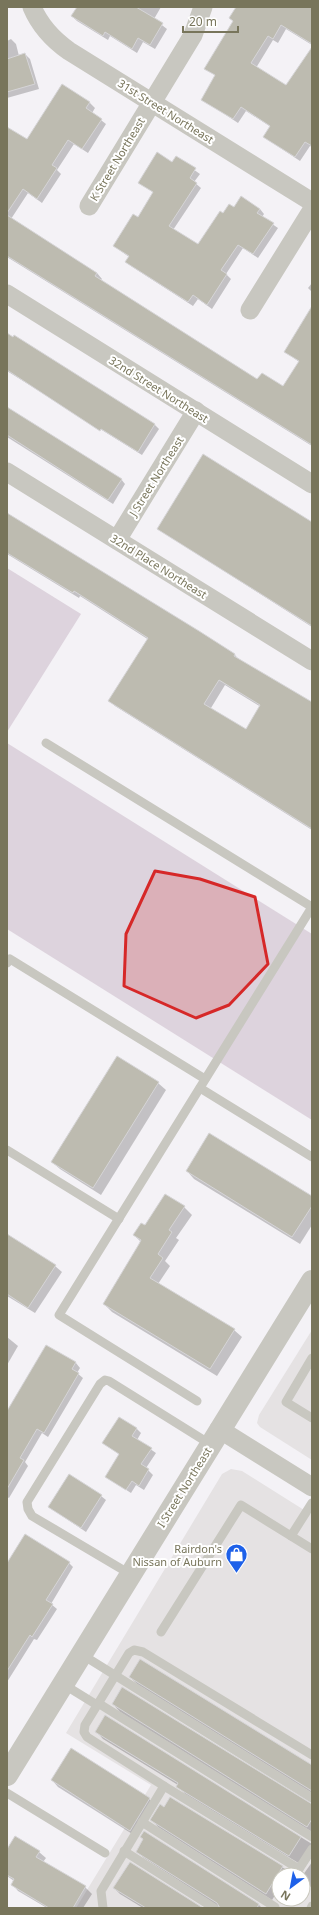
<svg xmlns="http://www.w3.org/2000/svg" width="319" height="1915" viewBox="0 0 319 1915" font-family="'Noto Sans',sans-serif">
	<rect width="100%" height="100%" fill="#f4f2f6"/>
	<g fill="#e5e2e3" fill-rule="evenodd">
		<polygon points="312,1330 312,1460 260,1427 257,1423 259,1415"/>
		<path d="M231,1469L242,1471L312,1515V1908H76L151,1785L66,1733L222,1474ZM279,1875H303V1899H279Z"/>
	</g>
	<g fill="#ddd3dd">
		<polygon points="7,568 81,614 7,732"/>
		<polygon points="7,743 312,934 312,1120 7,929"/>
	</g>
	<g fill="#0003" fill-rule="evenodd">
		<polygon points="78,7 161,7 154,19 167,29 155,49 143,42 137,53 110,36 108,40 77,21 72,16"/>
		<polygon points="237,7 294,7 312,18 312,45 286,29 278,43 273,40 256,68 286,86 312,49 312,147 310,146 300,161 264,137 271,127 246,111 238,123 202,99 216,76 206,68 234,22 230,18"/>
		<polygon points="11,39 16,44 19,56 25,54 30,59 39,89 7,98 7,41"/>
		<polygon points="62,85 90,103 95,108 92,113 106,124 88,153 74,144 57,170 61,174 42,203 28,193 11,219 97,273 102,279 100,281 257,381 283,387 299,362 285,351 312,325 312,446 7,257 7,128 27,140"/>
		<polygon points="176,157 200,174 194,182 201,188 173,230 198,246 223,214 234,208 241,198 260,209 264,214 262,217 278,228 258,258 243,248 226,274 231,279 212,309 198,299 193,306 131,266 126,262 129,257 114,246 138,218 154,193 140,183 173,163"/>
		<polygon points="312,283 312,292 308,288"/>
		<polygon points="7,334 154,424 159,429 142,455 7,371"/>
		<polygon points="7,408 121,479 125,484 113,504 7,437"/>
		<path d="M7,513L199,632L235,655L240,661L312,704V830L115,706L110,701L149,640L80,596L79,598L7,554ZM225,685L261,707L246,730L211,708Z"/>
		<polygon points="312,523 312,627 158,529"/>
		<polygon points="158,1083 166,1090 101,1195 60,1169 52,1162"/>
		<polygon points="187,1171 312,1197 312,1225 300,1244 194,1179"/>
		<polygon points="184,1207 192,1215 176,1238 179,1240 165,1261 170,1266 158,1284 234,1330 242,1337 217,1376 112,1312 104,1304 141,1242 134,1235 145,1227"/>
		<polygon points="7,1235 55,1266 62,1272 35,1313 7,1296"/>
		<polygon points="7,1337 18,1346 7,1365"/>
		<polygon points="46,1346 76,1363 80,1368 77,1373 83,1378 48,1437 42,1433 25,1462 28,1466 9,1498 7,1497 7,1411"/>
		<polygon points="119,1418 137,1429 141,1433 137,1440 156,1453 146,1468 153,1475 144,1490 136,1485 131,1493 106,1477 120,1455 104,1443"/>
		<polygon points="101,1496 106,1500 86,1532 49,1507"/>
		<polygon points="69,1563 73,1567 51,1604 57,1609 37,1640 34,1639 7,1682 7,1565"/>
		<polygon points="130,1677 312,1767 312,1793 137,1684"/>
		<polygon points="113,1704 312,1805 312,1832 120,1712"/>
		<polygon points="105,1716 312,1844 312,1856 305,1867 185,1794 178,1786 178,1785 103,1739 96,1731"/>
		<polygon points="52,1780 149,1799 156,1805 137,1837 58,1787"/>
		<polygon points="170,1798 290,1872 293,1875 289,1873 288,1875 279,1875 279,1889 272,1900 158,1827 152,1820 164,1808"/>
		<polygon points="145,1832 259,1905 262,1908 221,1908 144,1858 137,1851 144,1840"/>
		<polygon points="7,1851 39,1852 46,1858 43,1862 85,1887 92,1894 83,1908 47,1908 18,1891 12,1884 14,1881 7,1876"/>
		<polygon points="312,1862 312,1888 303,1880 303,1875"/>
		<polygon points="114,1888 201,1908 143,1908 120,1894"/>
	</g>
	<g fill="#bdbbb0" stroke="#d6d5d7" fill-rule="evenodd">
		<polygon points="77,7 136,7 163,23 150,45 138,38 132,49 105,32 103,36 71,16"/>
		<polygon points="236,7 312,7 312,44 281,25 273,39 268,36 251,63 286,85 312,47 312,146 305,142 295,157 263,137 270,126 241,107 233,119 201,100 215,75 204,69 233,21 229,18"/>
		<polygon points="25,53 35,84 7,92 7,59"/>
		<polygon points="62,84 90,102 86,108 102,119 82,149 68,140 52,165 57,168 37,199 23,189 7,213 7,127 27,139"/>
		<polygon points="157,152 172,162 176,156 196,168 190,178 197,183 169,226 198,244 220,211 223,213 229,204 234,207 241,196 260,209 257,213 274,223 253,254 238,245 221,270 227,274 207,305 193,295 188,302 125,262 129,256 113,246 133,214 138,217 153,192 138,183"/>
		<polygon points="7,215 97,273 95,276 257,379 262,373 283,386 299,361 284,352 312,306 312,445 7,256"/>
		<polygon points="7,333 13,337 14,335 155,424 138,452 101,429 100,431 7,370"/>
		<polygon points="7,407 122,479 108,500 7,435"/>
		<polygon points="203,454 312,522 312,626 157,529"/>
		<path d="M7,513L199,631L235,654L234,656L312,702V829L108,701L148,638L74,591L73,593L7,553ZM219,680L260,705L246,729L204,704Z"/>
		<polygon points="117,1056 159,1082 93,1188 51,1162"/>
		<polygon points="209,1133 312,1196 312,1206 292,1237 186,1171"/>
		<polygon points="165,1194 185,1206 169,1230 172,1232 158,1254 163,1258 150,1278 235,1329 210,1369 103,1304 139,1244 141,1240 133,1235 141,1223 145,1225"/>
		<polygon points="7,1234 56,1265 28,1308 7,1294"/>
		<polygon points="46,1345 76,1362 72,1369 79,1373 44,1433 37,1429 20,1458 24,1460 7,1489 7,1411"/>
		<polygon points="119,1417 137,1428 132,1436 152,1448 141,1464 149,1469 139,1486 132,1481 126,1490 105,1477 119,1454 102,1443"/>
		<polygon points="69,1474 102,1495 81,1528 48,1507"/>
		<polygon points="25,1534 70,1562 46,1600 53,1604 32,1637 30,1635 7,1671 7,1563"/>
		<polygon points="140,1659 312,1765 312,1791 129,1677"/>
		<polygon points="122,1687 312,1804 312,1819 307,1827 112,1704"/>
		<polygon points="105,1715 301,1837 289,1856 176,1787 178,1783 95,1732"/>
		<polygon points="71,1748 150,1798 130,1831 51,1780"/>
		<polygon points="170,1797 283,1866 266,1894 150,1820 160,1804 164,1807"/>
		<polygon points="144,1831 259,1904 257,1908 220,1908 217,1903 136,1852 143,1839 140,1837"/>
		<polygon points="15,1836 40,1851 36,1857 86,1886 73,1908 49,1908 11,1885 14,1879 7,1875 7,1849"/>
		<polygon points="130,1862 203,1908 146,1908 113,1888"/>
	</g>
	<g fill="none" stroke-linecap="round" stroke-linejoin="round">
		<g stroke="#c8c7c0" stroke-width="9">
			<polyline points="46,743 312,907"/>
			<polyline points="7,963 10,959 205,1079"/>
			<polyline points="200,1088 312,1157"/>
			<polyline points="7,1150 119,1219"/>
			<polyline points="312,1358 286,1402 312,1418"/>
			<polyline points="197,1401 59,1315 312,907"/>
			<polyline points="291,1536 312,1549"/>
			<polyline points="130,1574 32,1516 28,1509 27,1502 100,1384 105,1380 109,1381 210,1444"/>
			<polyline points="161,1632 241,1505 291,1536 312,1503"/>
			<polyline points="81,1654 312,1798"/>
			<polyline points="63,1684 97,1705"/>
			<polyline points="98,1703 312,1837"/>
			<polyline points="164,1786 299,1869"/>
			<polyline points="7,1793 105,1853"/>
			<polyline points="142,1822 275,1907"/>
			<polyline points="124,1851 214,1908"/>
			<polyline points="295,1875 312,1849"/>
			<polyline points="103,1908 101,1891 164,1786 87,1737 84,1732 85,1725 129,1653 134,1650 143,1652 312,1755"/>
			<polyline points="311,1908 312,1906"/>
		</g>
		<g stroke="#c8c7c0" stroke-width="19">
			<path d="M32,7C40,26 52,39 69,51L312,202"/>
			<polyline points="89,206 193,35 203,7"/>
			<polyline points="7,294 312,484"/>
			<polyline points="250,310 312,210"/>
			<polyline points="7,472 312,661"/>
			<polyline points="117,540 196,411"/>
			<polyline points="219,1429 312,1487"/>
		</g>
		<polyline stroke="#c8c7c0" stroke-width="22" points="7,1775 312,1281"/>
	</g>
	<path fill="#d62828" fill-opacity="0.2" stroke="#d62828" stroke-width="3" stroke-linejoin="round" d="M155,871L200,879L255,897L268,964L229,1005L196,1018L124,986L126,934Z"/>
	<defs>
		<symbol id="shop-pin" viewBox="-11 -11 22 30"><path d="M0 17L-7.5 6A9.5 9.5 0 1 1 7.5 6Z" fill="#1e61e9" stroke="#fff"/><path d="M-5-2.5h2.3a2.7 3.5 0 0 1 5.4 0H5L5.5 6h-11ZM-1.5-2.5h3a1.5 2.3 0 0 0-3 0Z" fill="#fff"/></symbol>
	</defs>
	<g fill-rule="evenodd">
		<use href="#shop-pin" x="224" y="1542" width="25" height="34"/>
	</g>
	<g text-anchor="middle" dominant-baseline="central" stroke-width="4" stroke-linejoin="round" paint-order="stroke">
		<g font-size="11" fill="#78755b" stroke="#fff">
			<text transform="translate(166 111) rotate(32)">31st Street Northeast</text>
			<text transform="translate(117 159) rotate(-59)">K Street Northeast</text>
			<text transform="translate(159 389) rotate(32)">32nd Street Northeast</text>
			<text transform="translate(156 476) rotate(-58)">J Street Northeast</text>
			<text transform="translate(159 566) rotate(32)">32nd Place Northeast</text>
			<text transform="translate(184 1487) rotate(-58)">I Street Northeast</text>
		</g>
		<g font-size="11" fill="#78755b" stroke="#fff" text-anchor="end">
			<text x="222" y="1548">Rairdon's<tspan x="222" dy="13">Nissan of Auburn</tspan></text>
		</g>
	</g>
	<rect width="319" height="1915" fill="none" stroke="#78755b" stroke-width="16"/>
	<g transform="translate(291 1887) rotate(212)"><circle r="19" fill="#ffffff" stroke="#c9c8bd"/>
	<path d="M0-3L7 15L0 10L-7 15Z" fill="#1e61e9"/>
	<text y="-6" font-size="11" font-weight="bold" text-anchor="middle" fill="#78755b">N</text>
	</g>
	<path d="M183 26v6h55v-6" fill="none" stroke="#78755b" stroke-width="2"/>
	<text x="189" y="26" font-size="12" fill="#78755b" stroke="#ffffff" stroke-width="3" paint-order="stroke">20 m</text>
</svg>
